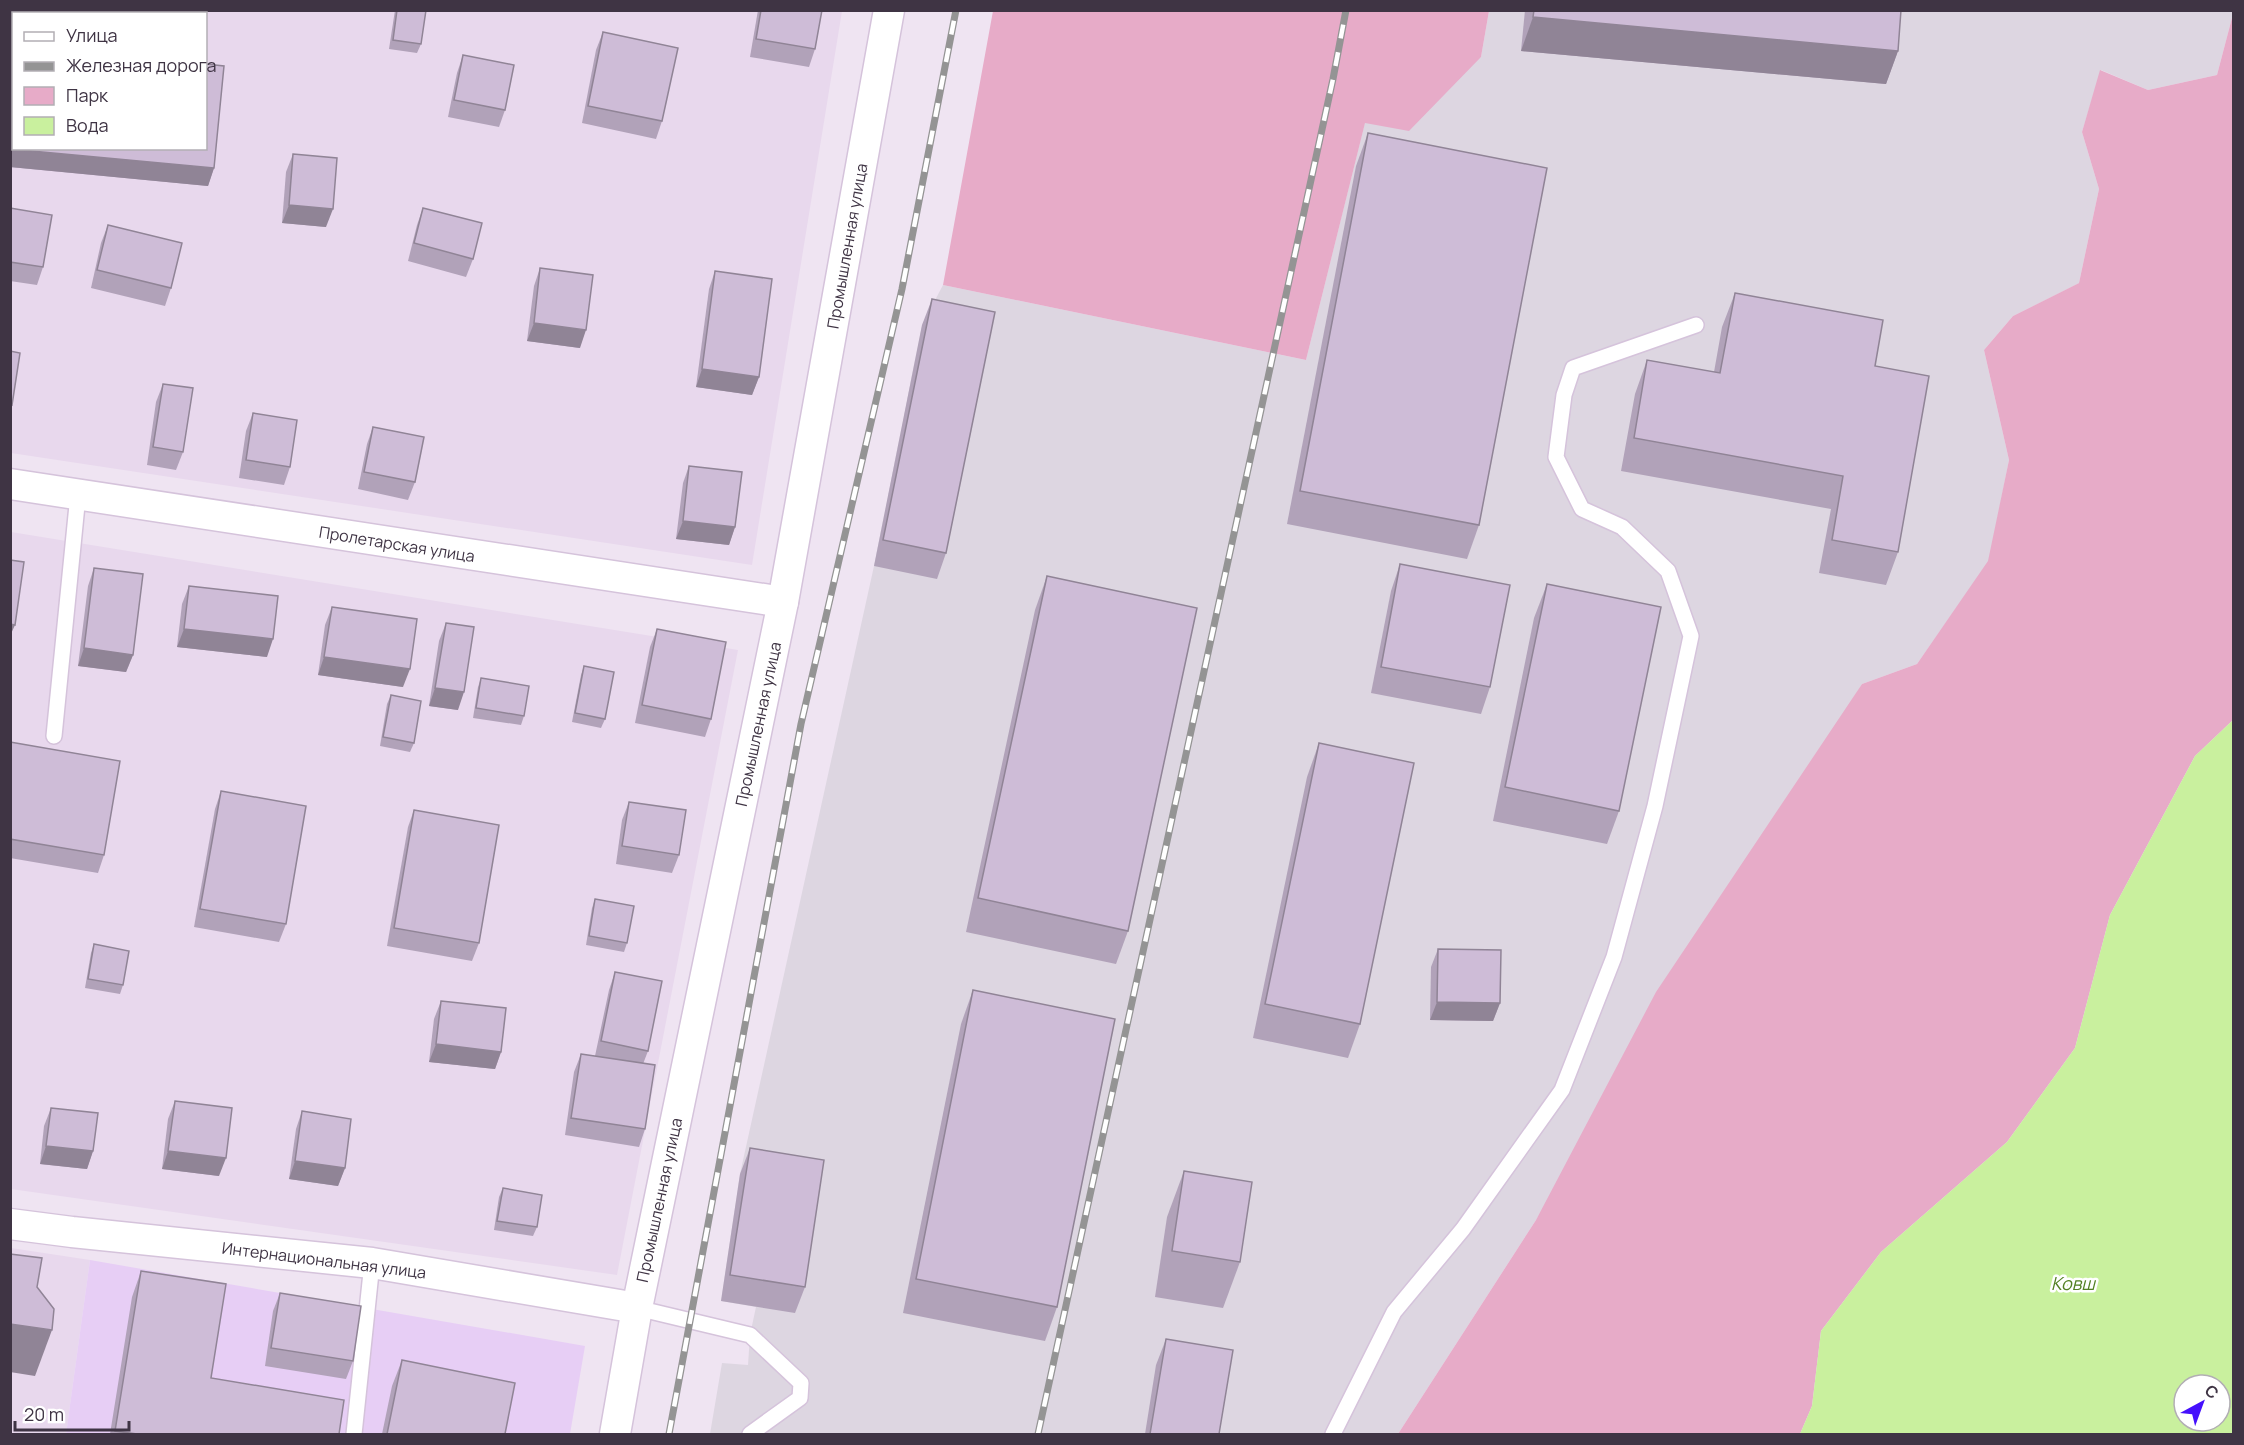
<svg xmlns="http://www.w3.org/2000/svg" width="2244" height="1445" viewBox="0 0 2244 1445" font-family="Manrope,sans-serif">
	<rect width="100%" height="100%" fill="#efe4f2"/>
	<g fill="#e8d8ed" fill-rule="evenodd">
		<path d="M10,11H842L752,565L11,453ZM14,14H206V148H14Z"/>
		<polygon points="11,532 738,650 617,1275 11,1189"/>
		<polygon points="11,1248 90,1260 66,1434 11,1434"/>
	</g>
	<polygon fill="#e7cef5" points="90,1260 585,1346 570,1434 66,1434"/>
	<polygon fill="#ddd6e1" points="1489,11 2233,11 2233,14 2217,75 2148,90 2101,70 2082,132 2099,189 2079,283 2013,316 1984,350 2009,460 1989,561 1917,664 1862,684 1536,1220 1398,1434 710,1434 722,1363 748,1365 750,1335 756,1307 721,1301 740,1174 874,566 922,325 943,285 1306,360 1365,122 1481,57"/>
	<g fill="#e7abc8">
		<polygon points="993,11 993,10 1489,11 1481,57 1409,131 1365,123 1306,360 943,285"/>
		<polygon points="2233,14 2233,720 2195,756 2110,915 2075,1048 2007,1142 1881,1252 1821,1331 1812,1406 1800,1434 1398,1434 1536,1220 1656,992 1862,684 1917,664 1988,561 2009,460 1984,350 2013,316 2079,283 2099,189 2082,132 2100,70 2148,90 2217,75"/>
	</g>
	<path fill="#c9f09e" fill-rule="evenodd" d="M2233,720V1434H1800L1812,1406L1821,1331L1881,1252L2007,1142L2075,1048L2110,915L2195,756ZM2184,1385H2220V1421H2184Z"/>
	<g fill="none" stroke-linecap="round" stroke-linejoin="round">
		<defs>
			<g id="lane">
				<polyline points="54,736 78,495"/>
				<polyline points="637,1308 750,1335 801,1383 800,1398 750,1434"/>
				<polyline points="354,1434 372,1263"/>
				<polyline points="1333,1434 1394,1312 1463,1229 1562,1090 1614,957 1655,806 1691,636 1668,571 1622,527 1582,509 1556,457 1564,395 1573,368 1696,325"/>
			</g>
			<g id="street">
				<polyline points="10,484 783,602"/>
				<polyline points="10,1224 72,1232 372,1263 637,1308"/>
				<polyline points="615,1434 637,1308 783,602 889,10"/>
			</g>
		</defs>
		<use href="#lane" stroke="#d5c3db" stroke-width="18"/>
		<use href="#street" stroke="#d5c3db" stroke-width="33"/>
		<use href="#lane" stroke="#fff" stroke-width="15"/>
		<use href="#street" stroke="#fff" stroke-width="30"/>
		<defs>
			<g id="rail">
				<polyline points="669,1434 801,724 902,289 956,10"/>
				<polyline points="1038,1434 1333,79 1346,10"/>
			</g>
		</defs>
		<use href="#rail" stroke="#949494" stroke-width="7"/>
		<use href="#rail" stroke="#fff" stroke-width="4.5" stroke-dasharray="14" stroke-linecap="butt"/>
	</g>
	<g fill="#b1a2b9">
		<polygon points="395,10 426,10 421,44 417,53 389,49"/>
		<polygon points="758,10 822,10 815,49 809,67 750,57"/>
		<polygon points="1525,10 1901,10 1898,51 1886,84 1521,51"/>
		<polygon points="603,32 662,121 656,139 582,123 596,50"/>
		<polygon points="14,45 214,168 208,186 10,167 10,53"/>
		<polygon points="463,55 505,110 499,127 448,117 457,73"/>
		<polygon points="1368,133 1479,525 1467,559 1287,524 1356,166"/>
		<polygon points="293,154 326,227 282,223 286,172"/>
		<polygon points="10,208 43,267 37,285 10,281"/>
		<polygon points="423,208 473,259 466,277 408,261 417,225"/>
		<polygon points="108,225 171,288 165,306 91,288 101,243"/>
		<polygon points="540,268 580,348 527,341 534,286"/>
		<polygon points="715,271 759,377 752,395 696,387 709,289"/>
		<polygon points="1735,293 1875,366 1898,552 1886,585 1819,573 1831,509 1621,471 1635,394 1647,360 1714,372 1722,327"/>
		<polygon points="932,299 946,553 937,579 874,566 922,325"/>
		<polygon points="163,384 183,452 176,470 147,465 156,402"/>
		<polygon points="253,413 290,467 284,485 239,478 246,431"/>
		<polygon points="373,427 415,482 408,500 358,489 367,444"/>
		<polygon points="689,466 735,527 729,545 676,539 683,483"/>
		<polygon points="1400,564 1490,687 1481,714 1371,693 1391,591"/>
		<polygon points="94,568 133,655 126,672 78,666 88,586"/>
		<polygon points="1047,576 1128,931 1116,964 966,932 1035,610"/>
		<polygon points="1547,584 1619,811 1607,844 1493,821 1534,618"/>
		<polygon points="189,586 267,657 177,647 182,604"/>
		<polygon points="332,607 403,687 318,675 325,625"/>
		<polygon points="446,623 458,710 429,706 439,641"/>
		<polygon points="657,629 711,719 705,737 635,723 650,647"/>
		<polygon points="584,666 605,719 601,728 572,722 581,675"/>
		<polygon points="481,678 524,716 521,725 473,718 478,687"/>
		<polygon points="391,695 414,743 410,752 380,746 387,704"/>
		<polygon points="10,742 104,855 98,873 10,858"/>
		<polygon points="1319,743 1360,1024 1348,1058 1253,1038 1307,777"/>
		<polygon points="221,791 286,924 279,942 194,927 215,809"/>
		<polygon points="629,802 679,855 672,873 616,864 622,820"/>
		<polygon points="414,810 479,943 472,961 387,946 408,827"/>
		<polygon points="595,899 627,943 624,952 586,945 592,908"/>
		<polygon points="94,944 123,985 120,994 85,988 91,953"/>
		<polygon points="1438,949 1500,1003 1493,1021 1430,1020 1431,967"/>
		<polygon points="615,972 648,1051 643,1064 645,1129 639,1147 565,1135 574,1072 581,1054 595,1056 609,990"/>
		<polygon points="973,990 1057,1307 1045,1341 903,1313 961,1024"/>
		<polygon points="441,1001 501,1052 495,1069 429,1062 434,1019"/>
		<polygon points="175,1101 219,1176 162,1169 168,1119"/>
		<polygon points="51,1108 93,1151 87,1169 40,1164 44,1126"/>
		<polygon points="302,1111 345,1168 338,1186 289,1179 296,1129"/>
		<polygon points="750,1148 805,1287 795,1313 721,1301 740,1174"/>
		<polygon points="1184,1171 1240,1262 1223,1308 1155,1297 1167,1217"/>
		<polygon points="503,1188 537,1227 533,1236 494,1230 499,1197"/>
		<polygon points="141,1271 211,1378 339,1434 110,1434 132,1297"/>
		<polygon points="280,1293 353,1361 346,1379 265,1366 273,1311"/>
		<polygon points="1166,1339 1219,1434 1145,1434 1156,1365"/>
		<polygon points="402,1360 505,1434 382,1434 392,1386"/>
	</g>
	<g fill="#908496">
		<polygon points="1533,17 1898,51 1886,84 1521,51"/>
		<polygon points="10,149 214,168 208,186 10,167"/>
		<polygon points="289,205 333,209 326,227 282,223"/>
		<polygon points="534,323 586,330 580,348 527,341"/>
		<polygon points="702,369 759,377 752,395 696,387"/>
		<polygon points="683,521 735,527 729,545 676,539"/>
		<polygon points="10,624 15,625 10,636"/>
		<polygon points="184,629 273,639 267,657 177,647"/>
		<polygon points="84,648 133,655 126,672 78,666"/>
		<polygon points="324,657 410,669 403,687 318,675"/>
		<polygon points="435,688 464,692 458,710 429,706"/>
		<polygon points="1437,1002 1500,1003 1493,1021 1430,1020"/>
		<polygon points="436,1044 501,1052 495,1069 429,1062"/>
		<polygon points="46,1146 93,1151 87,1169 40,1164"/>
		<polygon points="168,1151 226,1158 219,1176 162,1169"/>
		<polygon points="295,1161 345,1168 338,1186 289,1179"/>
		<polygon points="10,1324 52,1330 35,1376 10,1372"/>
	</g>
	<g fill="#cebcd7" stroke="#908496" stroke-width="1.5">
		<polygon points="397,10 426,10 421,44 393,40"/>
		<polygon points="761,10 822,10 815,49 756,39"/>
		<polygon points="1534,10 1901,10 1898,51 1533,17"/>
		<polygon points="603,32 678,48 662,121 588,106"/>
		<polygon points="14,47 14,148 206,148 206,64 224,66 214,168 10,149 10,78"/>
		<polygon points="463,55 514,65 505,110 454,100"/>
		<polygon points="1368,133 1547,168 1479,525 1300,491"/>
		<polygon points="293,154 337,158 333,209 289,205"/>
		<polygon points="10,208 52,215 43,267 10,262"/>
		<polygon points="423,208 482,223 473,259 414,243"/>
		<polygon points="108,225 182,243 171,288 97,270"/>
		<polygon points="540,268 593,275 586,330 534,323"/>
		<polygon points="715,271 772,279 759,377 702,369"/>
		<polygon points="1735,293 1883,320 1875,366 1929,376 1898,552 1832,540 1843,476 1634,438 1647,360 1720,373"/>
		<polygon points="932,299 995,312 946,553 883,540"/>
		<polygon points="10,351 20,353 12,405 10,404"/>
		<polygon points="163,384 193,388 183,452 153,447"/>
		<polygon points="253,413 297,420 290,467 246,460"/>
		<polygon points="373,427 424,437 415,482 364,472"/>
		<polygon points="689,466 742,472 735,527 683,521"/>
		<polygon points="10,560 24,562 15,625 10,624"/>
		<polygon points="1400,564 1510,585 1490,687 1381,667"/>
		<polygon points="94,568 143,574 133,655 84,648"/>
		<polygon points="1047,576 1197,608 1128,931 978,898"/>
		<polygon points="1547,584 1661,607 1619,811 1505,787"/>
		<polygon points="189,586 278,596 273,639 184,629"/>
		<polygon points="332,607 417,619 410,669 324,657"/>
		<polygon points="446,623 474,627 464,692 435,688"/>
		<polygon points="657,629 726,642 711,719 642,705"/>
		<polygon points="584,666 614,672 605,719 575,713"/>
		<polygon points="481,678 529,686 524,716 476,708"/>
		<polygon points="391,695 421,701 414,743 383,737"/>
		<polygon points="10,742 120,761 104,855 10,839"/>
		<polygon points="1319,743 1414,763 1360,1024 1265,1004"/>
		<polygon points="221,791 306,806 286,924 200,909"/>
		<polygon points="629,802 686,810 679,855 622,846"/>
		<polygon points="414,810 499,825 479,943 394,928"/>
		<polygon points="595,899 634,906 627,943 589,936"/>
		<polygon points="94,944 129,951 123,985 88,979"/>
		<polygon points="1438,949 1501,950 1500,1003 1437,1002"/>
		<polygon points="615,972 662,981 648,1051 601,1041"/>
		<polygon points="973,990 1115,1019 1057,1307 916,1279"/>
		<polygon points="441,1001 506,1008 501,1052 436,1044"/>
		<polygon points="581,1054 655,1065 645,1129 571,1118"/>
		<polygon points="175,1101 232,1108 226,1158 168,1151"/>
		<polygon points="51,1108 98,1113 93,1151 46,1146"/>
		<polygon points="302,1111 351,1119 345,1168 295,1161"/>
		<polygon points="750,1148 824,1160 805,1287 730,1275"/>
		<polygon points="1184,1171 1252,1182 1240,1262 1172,1251"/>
		<polygon points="503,1188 542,1195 537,1227 497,1221"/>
		<polygon points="10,1254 42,1258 37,1287 54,1309 52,1330 10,1324"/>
		<polygon points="141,1271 226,1284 211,1378 344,1400 339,1434 137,1434 115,1431"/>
		<polygon points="280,1293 361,1306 353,1361 271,1348"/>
		<polygon points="1166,1339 1233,1350 1219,1434 1150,1434"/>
		<polygon points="402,1360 515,1383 505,1434 387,1434"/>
	</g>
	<g text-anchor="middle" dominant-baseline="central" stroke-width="5" stroke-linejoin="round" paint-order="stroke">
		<g font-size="16" fill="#3f3444" stroke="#fff">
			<text transform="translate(847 246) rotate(-80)">Промышленная улица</text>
			<text transform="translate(397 544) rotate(9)">Пролетарская улица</text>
			<text transform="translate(758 724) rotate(-78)">Промышленная улица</text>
			<text transform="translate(659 1200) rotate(-78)">Промышленная улица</text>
			<text transform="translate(324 1260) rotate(7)">Интернациональная улица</text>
		</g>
		<g font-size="18" font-style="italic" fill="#538024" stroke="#fff">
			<text x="2073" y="1283">Ковш</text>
		</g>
	</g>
	<rect width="2244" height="1445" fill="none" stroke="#3f3444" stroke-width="24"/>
	<rect x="12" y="12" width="195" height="138" fill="#ffffff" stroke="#b2aeb4" stroke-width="1.5"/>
	<rect x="24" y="32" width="30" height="9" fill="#ffffff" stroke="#b2aeb4" stroke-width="1.5"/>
	<text x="66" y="42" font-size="18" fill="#3f3444">Улица</text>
	<rect x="24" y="62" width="30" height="9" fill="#949494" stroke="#b2aeb4" stroke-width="1.5"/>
	<text x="66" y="72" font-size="18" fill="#3f3444">Железная дорога</text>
	<rect x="24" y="87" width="30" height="18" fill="#e7abc8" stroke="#b2aeb4" stroke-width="1.5"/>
	<text x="66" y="102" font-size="18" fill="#3f3444">Парк</text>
	<rect x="24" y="117" width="30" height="18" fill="#c9f09e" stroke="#b2aeb4" stroke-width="1.5"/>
	<text x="66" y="132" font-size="18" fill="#3f3444">Вода</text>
	<g transform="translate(2202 1403) rotate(41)"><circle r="28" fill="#ffffff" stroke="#b2aeb4" stroke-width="1.5"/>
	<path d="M0-4.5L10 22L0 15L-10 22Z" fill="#4510fc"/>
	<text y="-9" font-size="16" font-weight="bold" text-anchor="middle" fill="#3f3444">С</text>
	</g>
	<path d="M15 1421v9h114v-9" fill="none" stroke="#3f3444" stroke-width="3"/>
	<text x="24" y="1421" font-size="18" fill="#3f3444" stroke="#ffffff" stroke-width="4.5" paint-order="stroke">20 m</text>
</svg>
